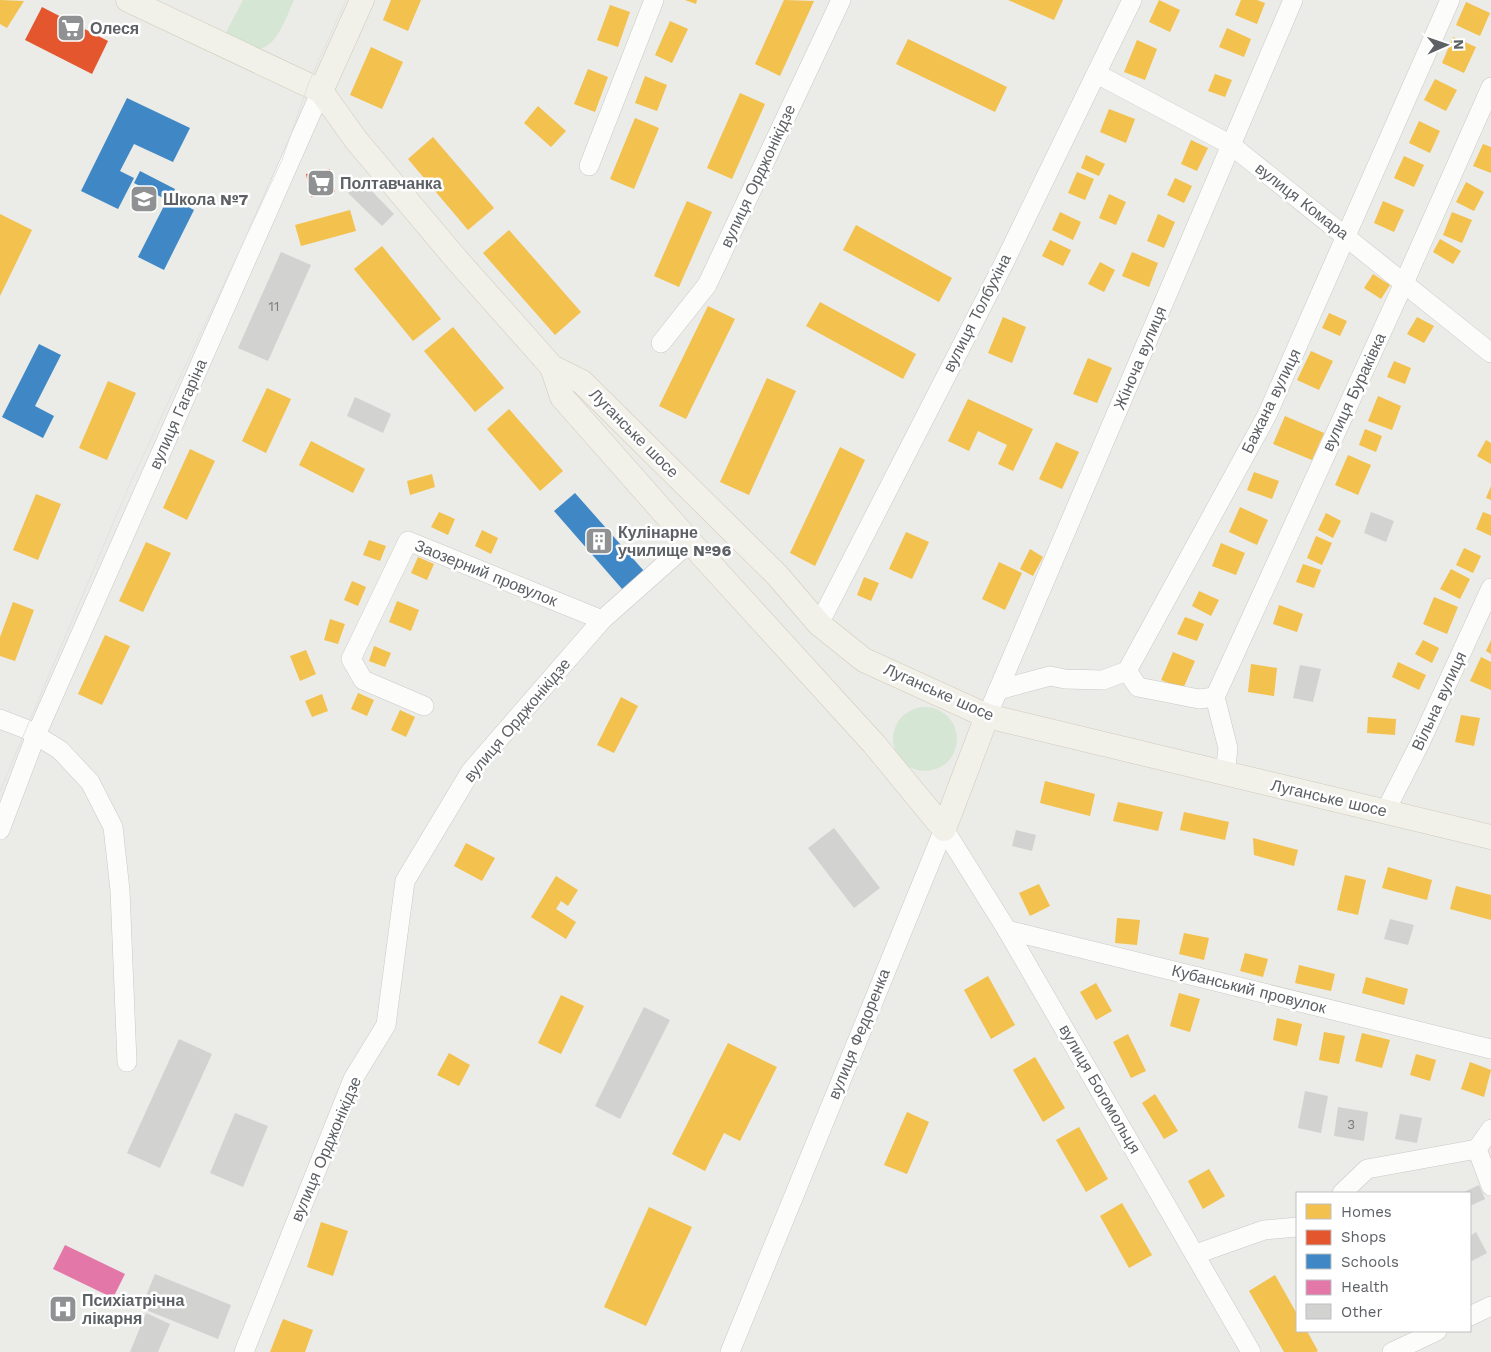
<svg xmlns="http://www.w3.org/2000/svg" width="1491" height="1352" viewBox="0 0 1491 1352" font-family="'Work Sans',sans-serif">
	<rect width="100%" height="100%" fill="#ebebe7"/>
	<g fill="#d6e6d4">
		<path d="M243,0H294C286,17 275,56 250,48C241,46 233,40 224,36Z"/>
		<circle cx="925" cy="739" r="32"/>
	</g>
	<g fill="#f2c14e">
		<polygon points="0,0 24,1 7,28 0,24"/>
		<polygon points="391,0 421,0 408,31 383,20"/>
		<polygon points="685,0 697,0 696,4"/>
		<polygon points="784,0 814,1 780,76 755,64"/>
		<polygon points="1008,0 1063,0 1054,20"/>
		<polygon points="1159,0 1180,10 1170,32 1149,22"/>
		<polygon points="1241,0 1257,0 1265,3 1257,24 1235,15"/>
		<polygon points="1466,2 1490,13 1480,36 1456,25"/>
		<polygon points="610,5 630,12 618,47 597,40"/>
		<polygon points="670,21 688,29 672,63 655,55"/>
		<polygon points="1227,28 1251,39 1244,57 1219,47"/>
		<polygon points="1453,37 1476,47 1464,73 1442,63"/>
		<polygon points="908,39 1007,87 995,112 896,64"/>
		<polygon points="1137,40 1157,49 1145,80 1124,72"/>
		<polygon points="371,47 403,62 382,109 350,95"/>
		<polygon points="588,69 608,77 595,112 574,104"/>
		<polygon points="1215,74 1232,80 1225,97 1208,91"/>
		<polygon points="645,76 667,85 657,111 635,103"/>
		<polygon points="1435,79 1457,90 1446,111 1424,100"/>
		<polygon points="740,93 765,104 732,179 707,168"/>
		<polygon points="538,106 566,131 551,147 524,123"/>
		<polygon points="1109,109 1135,119 1126,143 1100,132"/>
		<polygon points="635,118 659,128 634,189 610,179"/>
		<polygon points="1419,121 1440,131 1430,153 1409,143"/>
		<polygon points="433,137 494,208 468,230 408,159"/>
		<polygon points="1191,140 1208,148 1197,171 1181,164"/>
		<polygon points="1483,144 1491,147 1491,173 1473,166"/>
		<polygon points="1086,155 1105,164 1099,176 1081,168"/>
		<polygon points="1404,156 1424,165 1414,187 1394,178"/>
		<polygon points="1077,172 1094,179 1085,200 1068,193"/>
		<polygon points="1175,178 1192,186 1184,203 1167,195"/>
		<polygon points="1466,182 1484,192 1474,211 1456,202"/>
		<polygon points="1109,194 1126,202 1116,225 1099,218"/>
		<polygon points="687,201 712,212 679,287 654,276"/>
		<polygon points="1383,201 1404,210 1394,232 1374,223"/>
		<polygon points="350,210 356,231 301,246 295,225"/>
		<polygon points="1060,212 1081,222 1073,240 1052,230"/>
		<polygon points="1452,212 1472,220 1462,243 1443,235"/>
		<polygon points="0,214 32,230 0,296"/>
		<polygon points="1158,214 1175,222 1164,248 1147,241"/>
		<polygon points="856,225 952,278 939,302 843,250"/>
		<polygon points="509,230 581,312 555,335 483,253"/>
		<polygon points="1440,239 1461,251 1453,264 1433,252"/>
		<polygon points="1050,240 1071,250 1063,266 1042,256"/>
		<polygon points="382,246 441,319 413,341 354,269"/>
		<polygon points="1132,252 1158,263 1149,287 1122,276"/>
		<polygon points="1100,262 1115,270 1104,292 1088,284"/>
		<polygon points="1373,274 1390,285 1381,299 1364,288"/>
		<polygon points="820,302 916,354 903,379 806,326"/>
		<polygon points="708,306 735,319 686,419 659,406"/>
		<polygon points="1329,313 1347,321 1340,336 1322,328"/>
		<polygon points="1003,317 1026,327 1012,363 988,353"/>
		<polygon points="1417,317 1434,326 1424,343 1407,334"/>
		<polygon points="453,327 504,388 475,412 424,351"/>
		<polygon points="1311,351 1333,361 1319,390 1297,380"/>
		<polygon points="1088,358 1112,368 1097,403 1073,394"/>
		<polygon points="1394,361 1411,368 1405,384 1387,377"/>
		<polygon points="767,378 796,391 749,495 720,482"/>
		<polygon points="108,381 136,393 107,460 79,448"/>
		<polygon points="267,388 291,399 266,453 242,441"/>
		<polygon points="1378,396 1401,406 1392,430 1368,421"/>
		<polygon points="968,399 1033,429 1013,471 998,464 1007,445 978,431 969,451 948,441"/>
		<polygon points="509,409 563,471 540,491 487,429"/>
		<polygon points="1285,416 1324,433 1312,460 1273,444"/>
		<polygon points="1365,429 1382,436 1376,452 1359,445"/>
		<polygon points="1486,440 1491,443 1491,464 1477,456"/>
		<polygon points="311,441 365,469 353,493 299,465"/>
		<polygon points="1056,442 1079,452 1062,489 1039,479"/>
		<polygon points="840,447 865,460 815,566 790,553"/>
		<polygon points="190,449 215,461 187,520 163,508"/>
		<polygon points="1348,455 1371,465 1358,495 1335,485"/>
		<polygon points="1254,472 1279,481 1272,499 1247,490"/>
		<polygon points="432,474 435,487 410,495 407,481"/>
		<polygon points="1491,486 1491,500 1486,498"/>
		<polygon points="36,494 61,504 38,560 13,550"/>
		<polygon points="1240,507 1268,520 1257,545 1229,532"/>
		<polygon points="439,512 455,519 448,535 431,527"/>
		<polygon points="1483,512 1491,515 1491,536 1476,529"/>
		<polygon points="1326,513 1341,521 1333,538 1318,530"/>
		<polygon points="482,530 498,538 491,554 475,546"/>
		<polygon points="906,532 929,542 912,579 889,569"/>
		<polygon points="1316,536 1332,543 1322,565 1307,558"/>
		<polygon points="369,540 386,546 380,561 363,555"/>
		<polygon points="146,542 171,553 143,612 119,601"/>
		<polygon points="1221,543 1245,553 1236,575 1212,566"/>
		<polygon points="1464,548 1481,556 1473,573 1456,565"/>
		<polygon points="1030,549 1043,557 1033,576 1020,569"/>
		<polygon points="418,557 434,564 427,580 411,573"/>
		<polygon points="999,562 1022,573 1005,610 982,599"/>
		<polygon points="1303,564 1321,570 1314,588 1296,582"/>
		<polygon points="1451,569 1470,579 1460,599 1440,589"/>
		<polygon points="864,577 879,583 871,601 857,595"/>
		<polygon points="352,581 366,587 358,606 344,600"/>
		<polygon points="1199,591 1219,600 1211,616 1192,606"/>
		<polygon points="1434,597 1458,607 1447,634 1423,624"/>
		<polygon points="397,601 419,610 411,631 389,622"/>
		<polygon points="13,602 34,610 15,661 0,656 0,637"/>
		<polygon points="1279,605 1303,614 1297,632 1273,624"/>
		<polygon points="1185,617 1204,624 1197,641 1177,634"/>
		<polygon points="330,619 345,624 338,644 324,640"/>
		<polygon points="105,635 130,646 102,705 78,694"/>
		<polygon points="1423,640 1439,648 1432,663 1415,654"/>
		<polygon points="1491,640 1491,654 1486,651"/>
		<polygon points="374,646 391,653 385,667 369,661"/>
		<polygon points="306,650 316,674 300,681 290,656"/>
		<polygon points="1173,652 1195,661 1183,689 1161,680"/>
		<polygon points="1481,657 1491,662 1491,690 1470,681"/>
		<polygon points="1398,662 1426,675 1419,690 1392,677"/>
		<polygon points="1251,664 1277,668 1274,696 1248,692"/>
		<polygon points="358,693 374,700 367,716 351,709"/>
		<polygon points="322,694 328,711 312,717 305,701"/>
		<polygon points="621,697 638,706 614,753 597,745"/>
		<polygon points="400,710 415,717 406,737 391,730"/>
		<polygon points="1461,715 1480,718 1474,746 1455,742"/>
		<polygon points="1368,717 1396,719 1395,735 1367,733"/>
		<polygon points="1045,781 1095,794 1090,816 1040,803"/>
		<polygon points="1118,802 1163,812 1158,831 1113,821"/>
		<polygon points="1184,812 1229,822 1225,840 1180,830"/>
		<polygon points="1253,838 1298,850 1294,866 1254,855"/>
		<polygon points="466,843 495,858 482,881 454,866"/>
		<polygon points="1388,867 1432,880 1427,900 1382,888"/>
		<polygon points="1345,875 1366,880 1358,915 1337,910"/>
		<polygon points="556,876 578,890 568,906 561,901 556,909 576,922 566,939 531,917"/>
		<polygon points="1039,884 1050,906 1030,916 1019,893"/>
		<polygon points="1456,886 1491,895 1491,920 1450,909"/>
		<polygon points="1117,918 1140,920 1137,945 1115,943"/>
		<polygon points="1184,933 1209,938 1204,960 1179,954"/>
		<polygon points="1245,953 1268,959 1263,977 1240,971"/>
		<polygon points="1299,965 1335,974 1331,991 1295,983"/>
		<polygon points="988,976 1015,1025 991,1039 964,990"/>
		<polygon points="1366,977 1408,989 1404,1005 1362,993"/>
		<polygon points="1096,983 1112,1011 1096,1020 1080,992"/>
		<polygon points="1179,993 1200,999 1190,1032 1170,1026"/>
		<polygon points="561,995 584,1006 561,1054 538,1043"/>
		<polygon points="1277,1018 1302,1024 1297,1046 1273,1040"/>
		<polygon points="1324,1032 1345,1036 1339,1064 1319,1060"/>
		<polygon points="1362,1033 1390,1040 1382,1068 1355,1061"/>
		<polygon points="1128,1034 1146,1071 1131,1078 1113,1042"/>
		<polygon points="728,1043 777,1067 740,1141 724,1133 705,1171 672,1154"/>
		<polygon points="449,1053 470,1065 459,1086 437,1075"/>
		<polygon points="1416,1054 1436,1060 1430,1081 1410,1075"/>
		<polygon points="1035,1057 1065,1108 1043,1122 1013,1070"/>
		<polygon points="1470,1062 1491,1070 1484,1097 1461,1089"/>
		<polygon points="1155,1094 1178,1131 1164,1139 1142,1103"/>
		<polygon points="907,1112 929,1122 907,1174 884,1165"/>
		<polygon points="1079,1127 1108,1179 1086,1192 1056,1140"/>
		<polygon points="1209,1169 1225,1196 1203,1209 1188,1181"/>
		<polygon points="1122,1203 1152,1255 1129,1268 1100,1216"/>
		<polygon points="649,1207 692,1227 646,1326 604,1307"/>
		<polygon points="321,1222 348,1231 333,1276 307,1267"/>
		<polygon points="1275,1275 1297,1314 1297,1331 1307,1331 1318,1351 1316,1352 1284,1352 1249,1291"/>
		<polygon points="283,1319 313,1330 305,1352 270,1352"/>
	</g>
	<g fill="#e4572e">
		<polygon points="42,7 108,41 92,74 25,40"/>
		<polygon points="330,169 335,192 311,197 306,174"/>
	</g>
	<g fill="#3f88c5">
		<polygon points="127,98 190,128 173,162 134,144 120,171 134,178 118,209 81,191"/>
		<polygon points="140,171 175,189 171,198 194,210 164,270 138,257 167,200 134,183"/>
		<polygon points="39,344 61,355 35,406 54,416 43,438 2,417"/>
		<polygon points="575,493 644,571 623,590 554,511"/>
	</g>
	<polygon fill="#e377a8" points="65,1245 125,1274 113,1298 53,1269"/>
	<g fill="#d2d2d0">
		<polygon points="361,180 394,214 382,226 348,193"/>
		<polygon points="281,252 311,265 268,361 238,348"/>
		<polygon points="355,397 391,414 383,433 347,416"/>
		<polygon points="1371,512 1394,521 1386,542 1364,533"/>
		<polygon points="1300,665 1321,669 1313,702 1293,698"/>
		<polygon points="834,828 880,888 854,908 808,848"/>
		<polygon points="1016,830 1036,835 1032,851 1012,846"/>
		<polygon points="1390,919 1414,925 1408,945 1384,939"/>
		<polygon points="644,1007 670,1020 620,1119 595,1106"/>
		<polygon points="179,1039 212,1054 160,1168 127,1153"/>
		<polygon points="1305,1091 1328,1096 1321,1133 1298,1128"/>
		<polygon points="1338,1107 1368,1112 1364,1141 1334,1136"/>
		<polygon points="235,1113 268,1126 243,1187 210,1173"/>
		<polygon points="1400,1114 1422,1118 1417,1143 1395,1139"/>
		<polygon points="1479,1185 1485,1199 1470,1206 1470,1193 1462,1193"/>
		<polygon points="1476,1232 1487,1253 1470,1262 1470,1236"/>
		<polygon points="155,1274 231,1305 218,1339 141,1308"/>
		<polygon points="146,1313 170,1324 158,1352 130,1352"/>
	</g>
	<g fill="none" stroke-linecap="round" stroke-linejoin="round">
		<defs>
			<g id="minor">
				<polyline points="1097,74 1231,145 1491,353"/>
				<polyline points="589,166 654,0"/>
				<polyline points="661,343 707,285 841,0"/>
				<polyline points="819,624 1003,265 1132,0"/>
				<polyline points="1127,671 1138,687 1199,699 1215,697"/>
				<polyline points="998,690 1050,676 1065,679 1103,680 1127,671 1267,415 1450,0"/>
				<polyline points="1215,697 1404,283 1491,87"/>
				<polyline points="1215,697 1228,748 1225,774"/>
				<polyline points="424,706 363,680 351,659 408,541 602,620"/>
				<polyline points="987,716 1293,0"/>
				<polyline points="0,719 26,729 60,750 90,782 113,827 120,890 127,1062"/>
				<polyline points="1385,812 1420,743 1491,588"/>
				<polyline points="944,829 1007,930 1251,1352"/>
				<polyline points="0,830 36,735 321,91"/>
				<polyline points="1007,930 1491,1049"/>
				<polyline points="1491,1129 1477,1149 1491,1186"/>
				<polyline points="1342,1193 1367,1169 1477,1149"/>
				<polyline points="1196,1254 1264,1230 1297,1227"/>
				<polyline points="1470,1316 1491,1306"/>
				<polyline points="244,1352 353,1079 386,1025 405,881 471,771 602,620 690,542"/>
				<polyline points="730,1352 944,829"/>
				<polyline points="1392,1352 1437,1331"/>
			</g>
			<g id="major">
				<polyline points="128,0 321,91 356,140 457,260 552,367 582,382 777,575 819,624 864,660 987,716 1491,837"/>
				<polyline points="321,91 362,0"/>
				<polyline points="552,367 562,397 690,542 874,744 944,829 987,716"/>
			</g>
		</defs>
		<use href="#minor" stroke="#c9c9c8" stroke-width="20"/>
		<use href="#major" stroke="#d0cbb8" stroke-width="25"/>
		<use href="#minor" stroke="#fcfcfb" stroke-width="19"/>
		<use href="#major" stroke="#f1f0e9" stroke-width="24"/>
		<polyline stroke="#e2e2e2" stroke-width="1" points="0,791 128,488 282,160 309,82 346,0"/>
	</g>
	<defs>
		<symbol id="supermarket-square" viewBox="-11 -11 22 22"><rect x="-9" y="-9" width="18" height="18" rx="4" fill="#8f9192" stroke="#fff"/><path d="M-6-5.5h2.5l.6 2H6L4.5 2H-2.5L-4.4-4H-6ZM-1.5 3.2a1.3 1.3 0 1 0 .1 0ZM3 3.2a1.3 1.3 0 1 0 .1 0Z" fill="#fff"/></symbol>
		<symbol id="school-square" viewBox="-11 -11 22 22"><rect x="-9" y="-9" width="18" height="18" rx="4" fill="#8f9192" stroke="#fff"/><path d="M0-5L7-2L0 1L-7-2ZM-4 1L0 2.5L4 1V4Q0 6-4 4Z" fill="#fff"/></symbol>
		<symbol id="building-square" viewBox="-11 -11 22 22"><rect x="-9" y="-9" width="18" height="18" rx="4" fill="#8f9192" stroke="#fff"/><path d="M-4-6H4V6H1V3H-1V6H-4ZM-2.5-4.3h1.7v1.8h-1.7ZM.8-4.3h1.7v1.8H.8ZM-2.5-1h1.7V.8h-1.7ZM.8-1h1.7V.8H.8Z" fill="#fff"/></symbol>
		<symbol id="hospital-square" viewBox="-11 -11 22 22"><rect x="-9" y="-9" width="18" height="18" rx="4" fill="#8f9192" stroke="#fff"/><path d="M-5-5h3v3.5h4V-5h3V5h-3V1.5h-4V5h-3Z" fill="#fff"/></symbol>
	</defs>
	<g fill-rule="evenodd">
		<use href="#supermarket-square" x="55" y="12" width="32" height="32"/>
		<use href="#supermarket-square" x="305" y="167" width="32" height="32"/>
		<use href="#school-square" x="128" y="183" width="32" height="32"/>
		<use href="#building-square" x="583" y="525" width="32" height="32"/>
		<use href="#hospital-square" x="47" y="1293" width="32" height="32"/>
	</g>
	<g text-anchor="middle" dominant-baseline="central" stroke-width="5" stroke-linejoin="round" paint-order="stroke">
		<g font-size="14" fill="#7c7e80">
			<text x="274" y="306">11</text>
			<text x="1351" y="1124">3</text>
		</g>
		<g font-size="16" font-weight="bold" fill="#5d6064" stroke="#fff" text-anchor="start">
			<text x="90" y="28">Олеся</text>
			<text x="340" y="183">Полтавчанка</text>
			<text x="163" y="199">Школа №7</text>
			<text x="618" y="532">Кулінарне<tspan x="618" dy="18">училище №96</tspan></text>
			<text x="82" y="1300">Психіатрічна<tspan x="82" dy="18">лікарня</tspan></text>
		</g>
		<g font-size="16" fill="#5d6064" stroke="#fff">
			<text transform="translate(758 176) rotate(-65)">вулиця Орджонікідзе</text>
			<text transform="translate(1302 201) rotate(38)">вулиця Комара</text>
			<text transform="translate(977 313) rotate(-63)">вулиця Толбухіна</text>
			<text transform="translate(1140 358) rotate(-67)">Жіноча вулиця</text>
			<text transform="translate(1354 392) rotate(-65)">вулиця Бураківка</text>
			<text transform="translate(1271 401) rotate(-64)">Бажана вулиця</text>
			<text transform="translate(178 414) rotate(-66)">вулиця Гагаріна</text>
			<text transform="translate(634 433) rotate(45)">Луганське шосе</text>
			<text transform="translate(486 573) rotate(22)">Заозерний провулок</text>
			<text transform="translate(939 692) rotate(24)">Луганське шосе</text>
			<text transform="translate(1439 701) rotate(-65)">Вільна вулиця</text>
			<text transform="translate(517 720) rotate(-50)">вулиця Орджонікідзе</text>
			<text transform="translate(1329 798) rotate(13)">Луганське шосе</text>
			<text transform="translate(1249 989) rotate(14)">Кубанський провулок</text>
			<text transform="translate(859 1034) rotate(-68)">вулиця Федоренка</text>
			<text transform="translate(1100 1089) rotate(60)">вулиця Богомольця</text>
			<text transform="translate(326 1149) rotate(-67)">вулиця Орджонікідзе</text>
		</g>
	</g>
	<rect x="1296" y="1192" width="175" height="140" fill="#ffffff" stroke="#bebfc1"/>
	<rect x="1306" y="1204" width="25" height="15" fill="#f2c14e" stroke="#bebfc1"/>
	<text x="1341" y="1217" font-size="15" fill="#5d6064">Homes</text>
	<rect x="1306" y="1230" width="25" height="15" fill="#e4572e" stroke="#bebfc1"/>
	<text x="1341" y="1242" font-size="15" fill="#5d6064">Shops</text>
	<rect x="1306" y="1254" width="25" height="15" fill="#3f88c5" stroke="#bebfc1"/>
	<text x="1341" y="1267" font-size="15" fill="#5d6064">Schools</text>
	<rect x="1306" y="1280" width="25" height="15" fill="#e377a8" stroke="#bebfc1"/>
	<text x="1341" y="1292" font-size="15" fill="#5d6064">Health</text>
	<rect x="1306" y="1304" width="25" height="15" fill="#d2d2d0" stroke="#bebfc1"/>
	<text x="1341" y="1317" font-size="15" fill="#5d6064">Other</text>
	<g transform="translate(1446 45) rotate(88)" stroke="#ffffff" stroke-width="4" paint-order="stroke">
	<path d="M0-4L9 19L0 12L-9 19Z" fill="#5d6064"/>
	<text y="-8" font-size="14" font-weight="bold" text-anchor="middle" fill="#5d6064">N</text>
	</g>
</svg>
